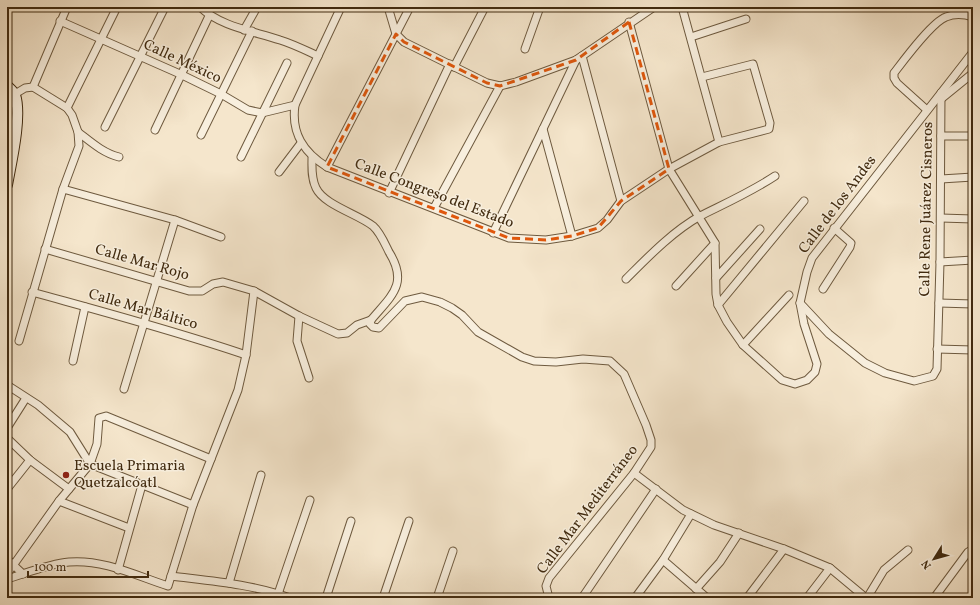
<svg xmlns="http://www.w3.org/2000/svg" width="980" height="605" viewBox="0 0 980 605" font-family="Vollkorn,serif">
	<rect width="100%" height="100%" fill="#f5e6cc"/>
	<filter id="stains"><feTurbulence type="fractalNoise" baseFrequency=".005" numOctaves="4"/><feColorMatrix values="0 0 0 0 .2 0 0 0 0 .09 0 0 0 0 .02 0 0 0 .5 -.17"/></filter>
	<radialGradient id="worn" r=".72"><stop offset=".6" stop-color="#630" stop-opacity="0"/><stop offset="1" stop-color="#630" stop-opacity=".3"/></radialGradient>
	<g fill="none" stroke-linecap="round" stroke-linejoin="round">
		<defs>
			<g id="street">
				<path d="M200,7C221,27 253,31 280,40C293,44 305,50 318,56"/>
				<path d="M341,7L295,105C291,133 303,152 327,167L509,238L546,240L572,236L598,228L607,220L621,201L669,169L719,142L769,129L770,123L753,64L702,77"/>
				<polyline points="388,7 396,34 404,42 487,83 500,86 516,82 576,60 654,7"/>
				<polyline points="682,7 719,142"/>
				<polyline points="60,21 180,74 221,94 248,110 262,113 295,105"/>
				<polyline points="629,22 669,169 715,243 716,294 718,305 727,322 743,345 782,380 795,384 807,380 815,372 817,364 804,324 800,303 807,272 812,258 973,52"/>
				<polyline points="244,30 257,7"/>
				<polyline points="691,37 746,19"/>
				<polyline points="525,49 540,7"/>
				<polyline points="582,56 621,201"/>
				<polyline points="454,67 485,7"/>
				<polyline points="33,87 67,7"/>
				<polyline points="15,94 25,88 33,87 67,108 72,115 78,132 79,146 63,189 19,341"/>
				<polyline points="941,99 973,73"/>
				<polyline points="67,108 117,7"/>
				<path d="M927,110L897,83L894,78V73C904,60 932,22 946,17C955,13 964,14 973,17"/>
				<polyline points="105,127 165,7"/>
				<polyline points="543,129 572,236"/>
				<polyline points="155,130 209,16"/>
				<path d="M78,132C91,142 103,153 119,157"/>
				<polyline points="201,135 252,31"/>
				<polyline points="941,136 973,136"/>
				<polyline points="241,157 287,63"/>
				<path d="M312,158C312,167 311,178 316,188C324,205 358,214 373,226C380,232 385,244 389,252C409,284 391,296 371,320L370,324L373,327L379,328L405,301L422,297L440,302L452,308L462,315L478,332L522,357L534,361L556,362L583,359L610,361L624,374L646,425L651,440V447L634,473L549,578L546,586L549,598"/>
				<polyline points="327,167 410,7"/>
				<polyline points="279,172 301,143"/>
				<polyline points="941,179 973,177"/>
				<polyline points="63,189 175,220 221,237"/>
				<polyline points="389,193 450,64"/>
				<polyline points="434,208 500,86"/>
				<polyline points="941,218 973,219"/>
				<polyline points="493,233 576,60"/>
				<polyline points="45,249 189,291 202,291 213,284 223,282 254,291 299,316 338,334 347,333 357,325 371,320"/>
				<polyline points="940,262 973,260"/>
				<polyline points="716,278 760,229"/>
				<path d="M626,279C649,256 672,232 700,216C726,203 751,192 775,176"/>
				<polyline points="676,286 715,243"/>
				<polyline points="823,289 850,247 851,243 834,228"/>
				<path d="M32,292C104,312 176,331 246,355"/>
				<polyline points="800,303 829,334 865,363 885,373 914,381 933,376 937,369 940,262 941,93"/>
				<polyline points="939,303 973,304"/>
				<polyline points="718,305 804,201"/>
				<polyline points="299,316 297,341 309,378"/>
				<polyline points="743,345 789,295"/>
				<polyline points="937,349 973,350"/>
				<polyline points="73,361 85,307"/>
				<polyline points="7,385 38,405 70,432 90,464"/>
				<polyline points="124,389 175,220"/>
				<polyline points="7,428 26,398"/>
				<polyline points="7,438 30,460 69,489"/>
				<polyline points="90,464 193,505"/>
				<polyline points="634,473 683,510 714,525 784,549 830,568 866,598"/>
				<polyline points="7,489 30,460"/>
				<polyline points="59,501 129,528"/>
				<polyline points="7,559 23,574"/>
				<polyline points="663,560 707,598"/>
				<polyline points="118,570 142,485"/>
				<polyline points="7,574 59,501 90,464 97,444 99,418 106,416 211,459"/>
				<path d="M171,576C211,581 252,584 290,598"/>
				<path d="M7,579C27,573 48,564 69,562C103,559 137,576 168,586L193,505L238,390L246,355L254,291"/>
				<polyline points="229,583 261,475"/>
				<polyline points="696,589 720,562 739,533"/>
				<polyline points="278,594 310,500"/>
				<polyline points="326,598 351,521"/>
				<polyline points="383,598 409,521"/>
				<polyline points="437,598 453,551"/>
				<polyline points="582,598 656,489"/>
				<polyline points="635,598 663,560 691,514"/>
				<polyline points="747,598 784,549"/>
				<polyline points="807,598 830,568"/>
				<polyline points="867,598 884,570 908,550"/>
				<polyline points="934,598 968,552 973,549"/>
			</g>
			<path id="secondary" d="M7,86C10,89 14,92 15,95C22,116 11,163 7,185"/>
		</defs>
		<use href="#street" stroke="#6e5a3f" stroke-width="9"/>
		<use href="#secondary" stroke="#412b10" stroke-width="12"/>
		<use href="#street" stroke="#f8efde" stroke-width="7"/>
		<use href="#secondary" stroke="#f8efde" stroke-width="10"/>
	</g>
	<path fill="none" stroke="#e0570c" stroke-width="3" stroke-dasharray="8 5" stroke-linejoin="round" d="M629,22L669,169L621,201L598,228L572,236L546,240L509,238L327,167L396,34L404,42L487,83L500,86L576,60Z"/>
	<circle fill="#8f2418" stroke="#f8efde" stroke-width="1.5" cx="66" cy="475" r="4"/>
	<g text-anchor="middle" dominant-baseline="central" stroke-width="3" stroke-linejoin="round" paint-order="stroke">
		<g font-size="15" fill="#412b10" stroke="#f8efde">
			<text transform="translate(182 62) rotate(25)">Calle México</text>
			<text transform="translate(434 194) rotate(21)">Calle Congreso del Estado</text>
			<text transform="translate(838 205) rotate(-53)">Calle de los Andes</text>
			<text transform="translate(927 209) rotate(-89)">Calle Rene Juárez Cisneros</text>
			<text transform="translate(142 263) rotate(16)">Calle Mar Rojo</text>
			<text transform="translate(143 310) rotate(16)">Calle Mar Báltico</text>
			<text transform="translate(588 510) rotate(-53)">Calle Mar Mediterráneo</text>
		</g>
		<g font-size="15" fill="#412b10" stroke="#f8efde" text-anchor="start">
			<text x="74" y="466">Escuela Primaria<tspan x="74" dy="17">Quetzalcóatl</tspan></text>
		</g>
	</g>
	<rect width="980" height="605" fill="none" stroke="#f5e6cc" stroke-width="24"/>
	<rect x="8" y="8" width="964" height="589" fill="none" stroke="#412b10" stroke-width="2"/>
	<rect x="12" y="12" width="956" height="581" fill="none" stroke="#412b10"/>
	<g transform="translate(934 559) rotate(233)" stroke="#f8efde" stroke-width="3" paint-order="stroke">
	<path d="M0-3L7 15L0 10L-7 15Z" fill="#412b10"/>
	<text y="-6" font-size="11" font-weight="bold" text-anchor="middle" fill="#412b10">N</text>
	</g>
	<path d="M28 571v6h120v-6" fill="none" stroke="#412b10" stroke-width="2"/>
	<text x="34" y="571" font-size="12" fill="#412b10" stroke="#f8efde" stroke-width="3" paint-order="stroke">100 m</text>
	<rect width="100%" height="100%" filter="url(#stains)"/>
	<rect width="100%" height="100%" fill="url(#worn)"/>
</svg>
